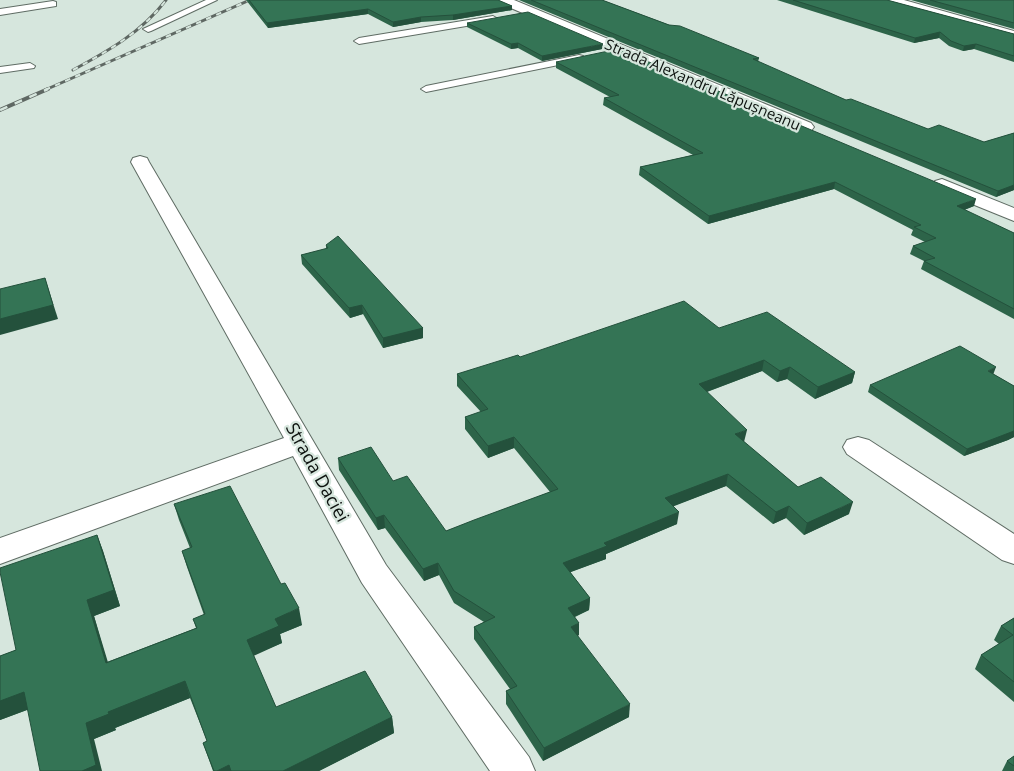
<svg xmlns="http://www.w3.org/2000/svg" width="1014" height="771" viewBox="0 0 1014 771" font-family="'Open Sans',sans-serif">
	<rect width="100%" height="100%" fill="#d6e6dd"/>
	<g fill="none" stroke-linecap="round" stroke-linejoin="round">
		<defs>
			<g id="service">
				<polygon points="206,0 217,0 151,31 148,32 143,29"/>
				<polygon points="53,1 56,2 56,6 0,15 0,9"/>
				<polygon points="493,16 498,19 496,21 359,44 354,41 359,38"/>
				<polygon points="579,55 583,56 583,60 426,92 421,89 426,86"/>
				<polygon points="30,63 35,66 34,68 0,73 0,67"/>
			</g>
			<g id="minor">
				<polygon points="497,0 514,0 811,123 814,127 811,131 805,132 799,131 499,3"/>
				<polygon points="884,0 904,0 1014,31 1014,39 886,3"/>
				<polygon points="140,156 147,158 149,162 386,565 529,757 535,771 490,771 362,583 293,456 0,564 0,538 284,438 131,162 133,158"/>
				<polygon points="942,179 1014,208 1014,221 935,189 932,185 935,181"/>
				<polygon points="858,437 869,440 1014,534 1014,564 1002,560 847,454 843,447 847,440"/>
			</g>
		</defs>
		<use href="#service" stroke="#5f6c64" stroke-width="2"/>
		<use href="#minor" stroke="#5f6c64" stroke-width="2"/>
		<use href="#service" fill="#fff" fill-rule="evenodd"/>
		<use href="#minor" fill="#fff" fill-rule="evenodd"/>
		<defs>
			<g id="rail-far1">
				<path d="M73,70C108,51 142,32 166,0"/>
				<polyline points="45,90 250,0"/>
			</g>
			<polyline id="rail" points="0,110 48,89"/>
		</defs>
		<use href="#rail-far1" stroke="#5f6863" stroke-width="3"/>
		<use href="#rail" stroke="#5f6863" stroke-width="4"/>
		<use href="#rail-far1" stroke="#d6e6dd" stroke-width="2" stroke-dasharray="5.5" stroke-linecap="butt"/>
		<use href="#rail" stroke="#d6e6dd" stroke-width="2.5" stroke-dasharray="8" stroke-linecap="butt"/>
	</g>
	<g fill="#2d6449">
		<polygon points="246,0 498,0 512,6 512,10 453,20 421,22 393,27 368,14 268,28"/>
		<polygon points="519,0 602,0 759,58 758,62 846,100 928,129 984,142 1014,133 1014,190 996,197"/>
		<polygon points="777,0 887,0 1014,34 1014,62 974,49 963,51 949,46 939,38 914,43"/>
		<polygon points="911,0 1014,0 1014,29"/>
		<polygon points="467,23 602,49 542,61 518,48 511,49 467,27"/>
		<polygon points="556,62 974,206 964,210 1014,233 1014,319 921,269 924,261 910,254 913,246 925,242 911,235 913,230 834,189 708,224 639,175 640,167 693,155 603,105 604,98 610,97 556,68"/>
		<polygon points="326,245 423,328 423,338 383,348 363,314 350,318 302,264 301,255 326,249"/>
		<polygon points="719,328 855,372 852,383 815,399 787,379 777,382 762,371 707,392 744,442 798,487 849,514 804,535 786,518 773,524 726,486 673,506 677,524 606,554 606,559 570,572 590,598 589,610 575,617 579,635 577,636 629,717 543,761 506,704 506,691 510,689 474,639 474,627 484,622 454,603 439,575 424,581 385,528 378,530 339,470 338,458 393,481 446,531 550,492 514,448 488,458 465,429 465,417 481,412 457,386 457,374 520,357"/>
		<polygon points="993,374 1014,386 1014,437 1008,440 964,456 868,392 870,385"/>
		<polygon points="174,504 302,625 280,634 282,643 253,655 276,707 392,717 394,733 319,771 213,771 203,743 207,741 190,698 115,728 116,730 94,739 27,710 0,720 0,656 16,650 97,535 103,551 120,606 94,616 107,662 196,628 193,619 204,615 187,567 182,551 190,548 179,520"/>
		<polygon points="1014,618 1014,702 975,669 981,655 999,644 994,640 1001,626"/>
		<polygon points="1014,756 1014,771 1002,771 1007,761"/>
	</g>
	<g fill="#24513c">
		<polygon points="512,6 512,10 453,20 453,15"/>
		<polygon points="368,9 368,14 268,28 267,23"/>
		<polygon points="421,17 421,22 393,27 393,22"/>
		<polygon points="940,32 939,38 914,43 915,38"/>
		<polygon points="518,43 518,48 511,49 511,44"/>
		<polygon points="603,44 602,49 542,61 542,56"/>
		<polygon points="976,44 974,49 963,51 964,46"/>
		<polygon points="835,182 834,189 708,224 709,216"/>
		<polygon points="1014,185 1014,190 996,197 998,191"/>
		<polygon points="976,199 974,206 954,214 957,206"/>
		<polygon points="45,278 58,319 0,335 0,319"/>
		<polygon points="362,305 363,314 350,318 349,308"/>
		<polygon points="423,328 423,338 383,348 383,338"/>
		<polygon points="764,360 762,371 698,395 699,384"/>
		<polygon points="790,367 787,379 777,382 780,371"/>
		<polygon points="996,367 993,375 988,371"/>
		<polygon points="855,372 852,383 815,399 818,387"/>
		<polygon points="747,430 744,442 735,434"/>
		<polygon points="1014,431 1014,437 1008,440 964,456 967,449"/>
		<polygon points="514,437 514,448 488,458 488,446"/>
		<polygon points="728,474 726,486 664,510 665,498"/>
		<polygon points="853,502 849,514 804,535 807,523"/>
		<polygon points="789,506 786,518 773,524 776,512"/>
		<polygon points="679,512 677,524 606,554 606,559 563,575 563,563 604,543"/>
		<polygon points="384,515 385,528 378,530 376,518"/>
		<polygon points="97,535 103,551 120,606 94,616 113,679 106,663 87,600"/>
		<polygon points="438,563 439,575 424,581 423,569"/>
		<polygon points="590,598 589,610 567,620 568,608"/>
		<polygon points="299,608 302,625 280,634 282,643 251,657 247,640 275,619"/>
		<polygon points="579,623 579,635 570,639 571,627"/>
		<polygon points="185,681 190,698 115,728 116,730 94,739 102,771 82,771 86,723 108,712"/>
		<polygon points="24,692 32,708 0,720 0,701"/>
		<polygon points="630,704 629,717 543,761 544,748"/>
		<polygon points="392,717 394,733 319,771 283,771"/>
		<polygon points="229,765 231,771 217,771"/>
	</g>
	<g fill="#347455" stroke="#24513c">
		<polygon points="249,0 498,0 512,6 453,15 421,17 393,22 368,9 267,23"/>
		<polygon points="531,0 602,0 669,25 680,26 759,58 753,59 846,100 851,99 928,129 939,125 984,142 1014,133 1014,185 998,191"/>
		<polygon points="793,0 887,0 1014,34 1014,56 976,44 964,46 951,41 940,32 915,38"/>
		<polygon points="930,0 1014,0 1014,23"/>
		<polygon points="528,12 603,44 542,56 518,43 511,44 467,23"/>
		<polygon points="618,49 976,199 957,206 1014,233 1014,309 924,261 935,258 913,246 936,238 914,227 921,225 835,182 709,216 640,167 703,153 604,98 619,95 556,62"/>
		<polygon points="338,236 423,328 383,338 362,305 349,308 301,255 328,248 326,245"/>
		<polygon points="45,278 53,305 0,319 0,289"/>
		<polygon points="684,301 719,328 767,312 855,372 818,387 790,367 780,371 764,360 699,384 747,430 735,434 798,487 821,477 853,502 807,523 789,506 776,512 728,474 665,498 679,512 604,543 607,546 563,563 590,598 568,608 579,623 571,627 630,704 544,748 506,691 517,686 474,627 495,617 454,591 438,563 423,569 384,515 376,518 338,458 371,447 393,481 407,476 446,531 474,520 558,489 514,437 488,446 465,417 488,409 457,374 518,355 520,357"/>
		<polygon points="960,346 996,367 988,371 1014,386 1014,431 967,449 870,385"/>
		<polygon points="230,486 281,584 285,583 299,608 275,619 279,626 247,640 276,707 365,671 392,717 283,771 231,771 229,765 217,771 214,771 203,743 207,741 185,681 108,712 109,714 86,723 96,765 82,771 40,771 24,692 0,701 0,656 16,650 0,572 0,568 97,535 114,590 87,600 106,663 197,628 193,619 205,614 182,551 192,547 174,504"/>
		<polygon points="1014,618 1014,682 981,655 1013,635 1001,626"/>
		<polygon points="1014,756 1014,766 1007,761"/>
	</g>
	<g text-anchor="middle" dominant-baseline="central" stroke-width="4.5" stroke-linejoin="round" paint-order="stroke">
		<g font-size="15" fill="#0c110e" stroke="#d6e6dd">
			<text transform="translate(703 84) rotate(23)">Strada Alexandru Lăpușneanu</text>
		</g>
		<g font-size="18" fill="#0c110e" stroke="#d6e6dd">
			<text transform="translate(318 472) rotate(61)">Strada Daciei</text>
		</g>
	</g>
</svg>
